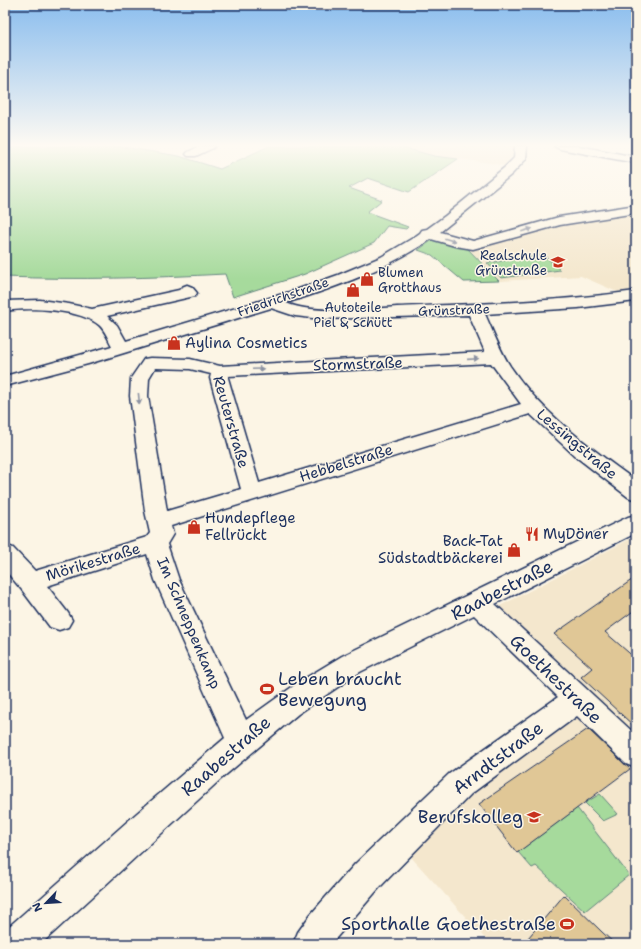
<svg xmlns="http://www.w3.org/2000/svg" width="641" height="949" viewBox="0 0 641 949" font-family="'Shantell Sans',sans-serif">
	<rect width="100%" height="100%" fill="#fcf5e5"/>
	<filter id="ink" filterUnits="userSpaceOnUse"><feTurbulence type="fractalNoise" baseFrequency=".025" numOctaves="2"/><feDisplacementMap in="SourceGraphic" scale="8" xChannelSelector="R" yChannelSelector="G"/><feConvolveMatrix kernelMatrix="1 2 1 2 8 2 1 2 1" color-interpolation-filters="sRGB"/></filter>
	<g filter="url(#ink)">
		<g fill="#f4e7cd">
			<polygon points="397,146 514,146 514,153 505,166 490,163 434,156"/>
			<polygon points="636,210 636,293 624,295 581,276 500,281 467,248 562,222"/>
			<polygon points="636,536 636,737 496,608"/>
			<polygon points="583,717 636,771 636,944 490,944 401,846 566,719"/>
		</g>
		<g fill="#a6da9c" stroke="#60847d">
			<path d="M9,146H117L179,156L220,169L269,146H397L434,156L458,159L409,192L368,178L349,188L382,200L367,212L408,227L406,229L387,226L374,243L305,274L233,297L225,274C151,278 78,280 5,277V148Z"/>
			<polygon points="434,239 466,247 499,281 464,282 432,255 418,250"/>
			<polygon points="544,255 560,270 501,278 487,263"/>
			<polygon points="600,794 618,814 603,821 585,803"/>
			<polygon points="577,808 629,875 585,911 536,866 532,868 518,852"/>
		</g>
		<g fill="#e0c796" stroke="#1b2f5e">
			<polygon points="636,577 636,609 605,632 636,659 636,728 581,677 592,668 554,634"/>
			<polygon points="588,729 630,769 517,853 479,804"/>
			<polygon points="564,895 602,932 615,944 523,944"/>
		</g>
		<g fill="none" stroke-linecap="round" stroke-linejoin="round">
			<defs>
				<g id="minor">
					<polygon points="200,146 215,146 213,148 196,156 188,156 186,154 188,152"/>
					<path d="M515,146H527L526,159L512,174L440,232L473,241L559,217L636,205V213L560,225L473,249L455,246L431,239C387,269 337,287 286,303C315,315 366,309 397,307C477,304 556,302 636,291V301L578,308L485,314C493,332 500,350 510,366C542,414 591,448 636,481V500L628,497L575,456L530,414L171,526L173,534L167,544L179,580L246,720L299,682L342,656L628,517L636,515V533L495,604L636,735V768L626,764L577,716L471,794L379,888L331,944H293L298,932L311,914L355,864L449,774L558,697L474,615L360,672L298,714L222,778L41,944H5V930L137,813L225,738L155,580L147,554L47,586L68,613L72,620L68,627L59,630L50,627L22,590L5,570V545L13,548L35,571L147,537L150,533L145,511L130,396L131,378L144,359L150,358L190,359L220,366L485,352L469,315L321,319L295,316L271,308L88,364L5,386V376L112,346C108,339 105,330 99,325C80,309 29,307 5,311V301L40,300L69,304L92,309L179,290L182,287L187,285L192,287L197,293L195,296L107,316L117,325L126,341L293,291L338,275L381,257L413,238L420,233L422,230L427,229L445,216L504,168L514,158ZM491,363L521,404L259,483L228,378V376ZM155,368L190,369L211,374L210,378L241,489L167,511L148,396L149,378Z"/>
					<polygon points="554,146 579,146 636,157 636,163 560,149"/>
				</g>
			</defs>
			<use href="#minor" stroke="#1b2f5e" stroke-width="3"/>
			<use href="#minor" fill="#fcf5e5" fill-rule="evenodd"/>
		</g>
		<defs><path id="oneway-solid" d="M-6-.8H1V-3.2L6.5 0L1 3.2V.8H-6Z"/></defs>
		<g fill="#8c92a2">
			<use href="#oneway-solid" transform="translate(527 230) rotate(-16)"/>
			<use href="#oneway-solid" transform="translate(450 240) rotate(16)"/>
			<use href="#oneway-solid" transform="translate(473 359) rotate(-4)"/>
			<use href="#oneway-solid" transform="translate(258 369) rotate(-3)"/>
			<use href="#oneway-solid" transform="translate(139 399) rotate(84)"/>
		</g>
	</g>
	<linearGradient id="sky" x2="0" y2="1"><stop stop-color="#8abdee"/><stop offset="0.52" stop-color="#fefaf3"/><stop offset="1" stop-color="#fefaf3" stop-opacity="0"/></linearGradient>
	<rect width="641" height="279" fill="url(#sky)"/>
	<defs>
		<symbol id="school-bare" viewBox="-9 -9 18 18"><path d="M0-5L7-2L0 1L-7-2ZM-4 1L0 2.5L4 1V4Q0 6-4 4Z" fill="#c8321e" stroke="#fcf5e5" stroke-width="2.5" paint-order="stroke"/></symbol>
		<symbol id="shop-bare" viewBox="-9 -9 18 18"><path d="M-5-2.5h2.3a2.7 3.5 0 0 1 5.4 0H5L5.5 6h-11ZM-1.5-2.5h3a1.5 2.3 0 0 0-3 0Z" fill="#c8321e" stroke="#fcf5e5" stroke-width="2.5" paint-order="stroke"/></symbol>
		<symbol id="restaurant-bare" viewBox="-9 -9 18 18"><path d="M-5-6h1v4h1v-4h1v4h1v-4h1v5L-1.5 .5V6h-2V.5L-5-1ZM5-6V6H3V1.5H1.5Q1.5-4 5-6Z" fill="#c8321e" stroke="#fcf5e5" stroke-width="2.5" paint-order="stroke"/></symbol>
		<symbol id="stadium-bare" viewBox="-9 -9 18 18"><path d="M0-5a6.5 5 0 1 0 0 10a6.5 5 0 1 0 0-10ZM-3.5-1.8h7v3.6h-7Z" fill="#c8321e" stroke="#fcf5e5" stroke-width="2.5" paint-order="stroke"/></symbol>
	</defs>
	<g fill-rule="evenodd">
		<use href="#school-bare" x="548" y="252" width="20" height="20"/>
		<use href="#shop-bare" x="357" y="269" width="20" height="20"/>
		<use href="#shop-bare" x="343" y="280" width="20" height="20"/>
		<use href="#shop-bare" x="164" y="333" width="20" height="20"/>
		<use href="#shop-bare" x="184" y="517" width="20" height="20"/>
		<use href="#restaurant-bare" x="522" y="524" width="20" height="20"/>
		<use href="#shop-bare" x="504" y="540" width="20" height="20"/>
		<use href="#stadium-bare" x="257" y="679" width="20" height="20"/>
		<use href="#school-bare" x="524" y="807" width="20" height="20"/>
		<use href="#stadium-bare" x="557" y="914" width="20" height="20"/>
	</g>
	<g text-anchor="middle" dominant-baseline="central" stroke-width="3" stroke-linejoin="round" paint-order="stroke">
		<g font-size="13" fill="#1b2f5e" stroke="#fcf5e5" text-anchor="end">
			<text x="547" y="255">Realschule<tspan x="547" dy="15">Grünstraße</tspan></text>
			<text x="378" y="272" text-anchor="start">Blumen<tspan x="378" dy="15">Grotthaus</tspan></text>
			<text x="353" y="307" text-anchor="middle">Autoteile<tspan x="353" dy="15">Piel &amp; Schütt</tspan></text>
		</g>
		<g font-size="13" fill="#1b2f5e" stroke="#fcf5e5">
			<text transform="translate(283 297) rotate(-19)">Friedrichstraße</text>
			<text transform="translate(454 310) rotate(-2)">Grünstraße</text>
		</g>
		<g font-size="15" fill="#1b2f5e" stroke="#fcf5e5" text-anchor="start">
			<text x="185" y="343">Aylina Cosmetics</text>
			<text x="205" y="518">Hundepflege<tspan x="205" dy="17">Fellrückt</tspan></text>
			<text x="543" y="534">MyDöner</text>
			<text x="503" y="541" text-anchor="end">Back-Tat<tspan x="503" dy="17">Südstadtbäckerei</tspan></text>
		</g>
		<g font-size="15" fill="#1b2f5e" stroke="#fcf5e5">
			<text transform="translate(358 364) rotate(-2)">Stormstraße</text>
			<text transform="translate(231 422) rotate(74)">Reuterstraße</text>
			<text transform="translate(577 444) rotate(40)">Lessingstraße</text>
			<text transform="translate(346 463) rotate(-17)">Hebbelstraße</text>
			<text transform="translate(93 562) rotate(-17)">Mörikestraße</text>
			<text transform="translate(189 623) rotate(67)">Im Schneppenkamp</text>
		</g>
		<g font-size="18" fill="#1b2f5e" stroke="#fcf5e5">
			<text transform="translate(502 590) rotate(-27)">Raabestraße</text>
			<text transform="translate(556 679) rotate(44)">Goethestraße</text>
			<text transform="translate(226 756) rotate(-41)">Raabestraße</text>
			<text transform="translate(498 758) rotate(-37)">Arndtstraße</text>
		</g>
		<g font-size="18" fill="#1b2f5e" stroke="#fcf5e5" text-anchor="end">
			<text x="278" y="679" text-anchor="start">Leben braucht<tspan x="278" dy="21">Bewegung</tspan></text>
			<text x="523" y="817">Berufskolleg</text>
			<text x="556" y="924">Sporthalle Goethestraße</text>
		</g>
	</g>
	<rect width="641" height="949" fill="none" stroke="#fcf5e5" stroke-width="20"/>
	<rect x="10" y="10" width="621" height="929" fill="none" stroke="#1b2f5e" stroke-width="1.5" filter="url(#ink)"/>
	<g transform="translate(46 903) rotate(245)" stroke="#fcf5e5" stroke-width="3" paint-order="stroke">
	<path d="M0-3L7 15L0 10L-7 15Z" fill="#1b2f5e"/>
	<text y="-6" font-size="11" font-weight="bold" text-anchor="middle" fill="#1b2f5e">N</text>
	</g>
</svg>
